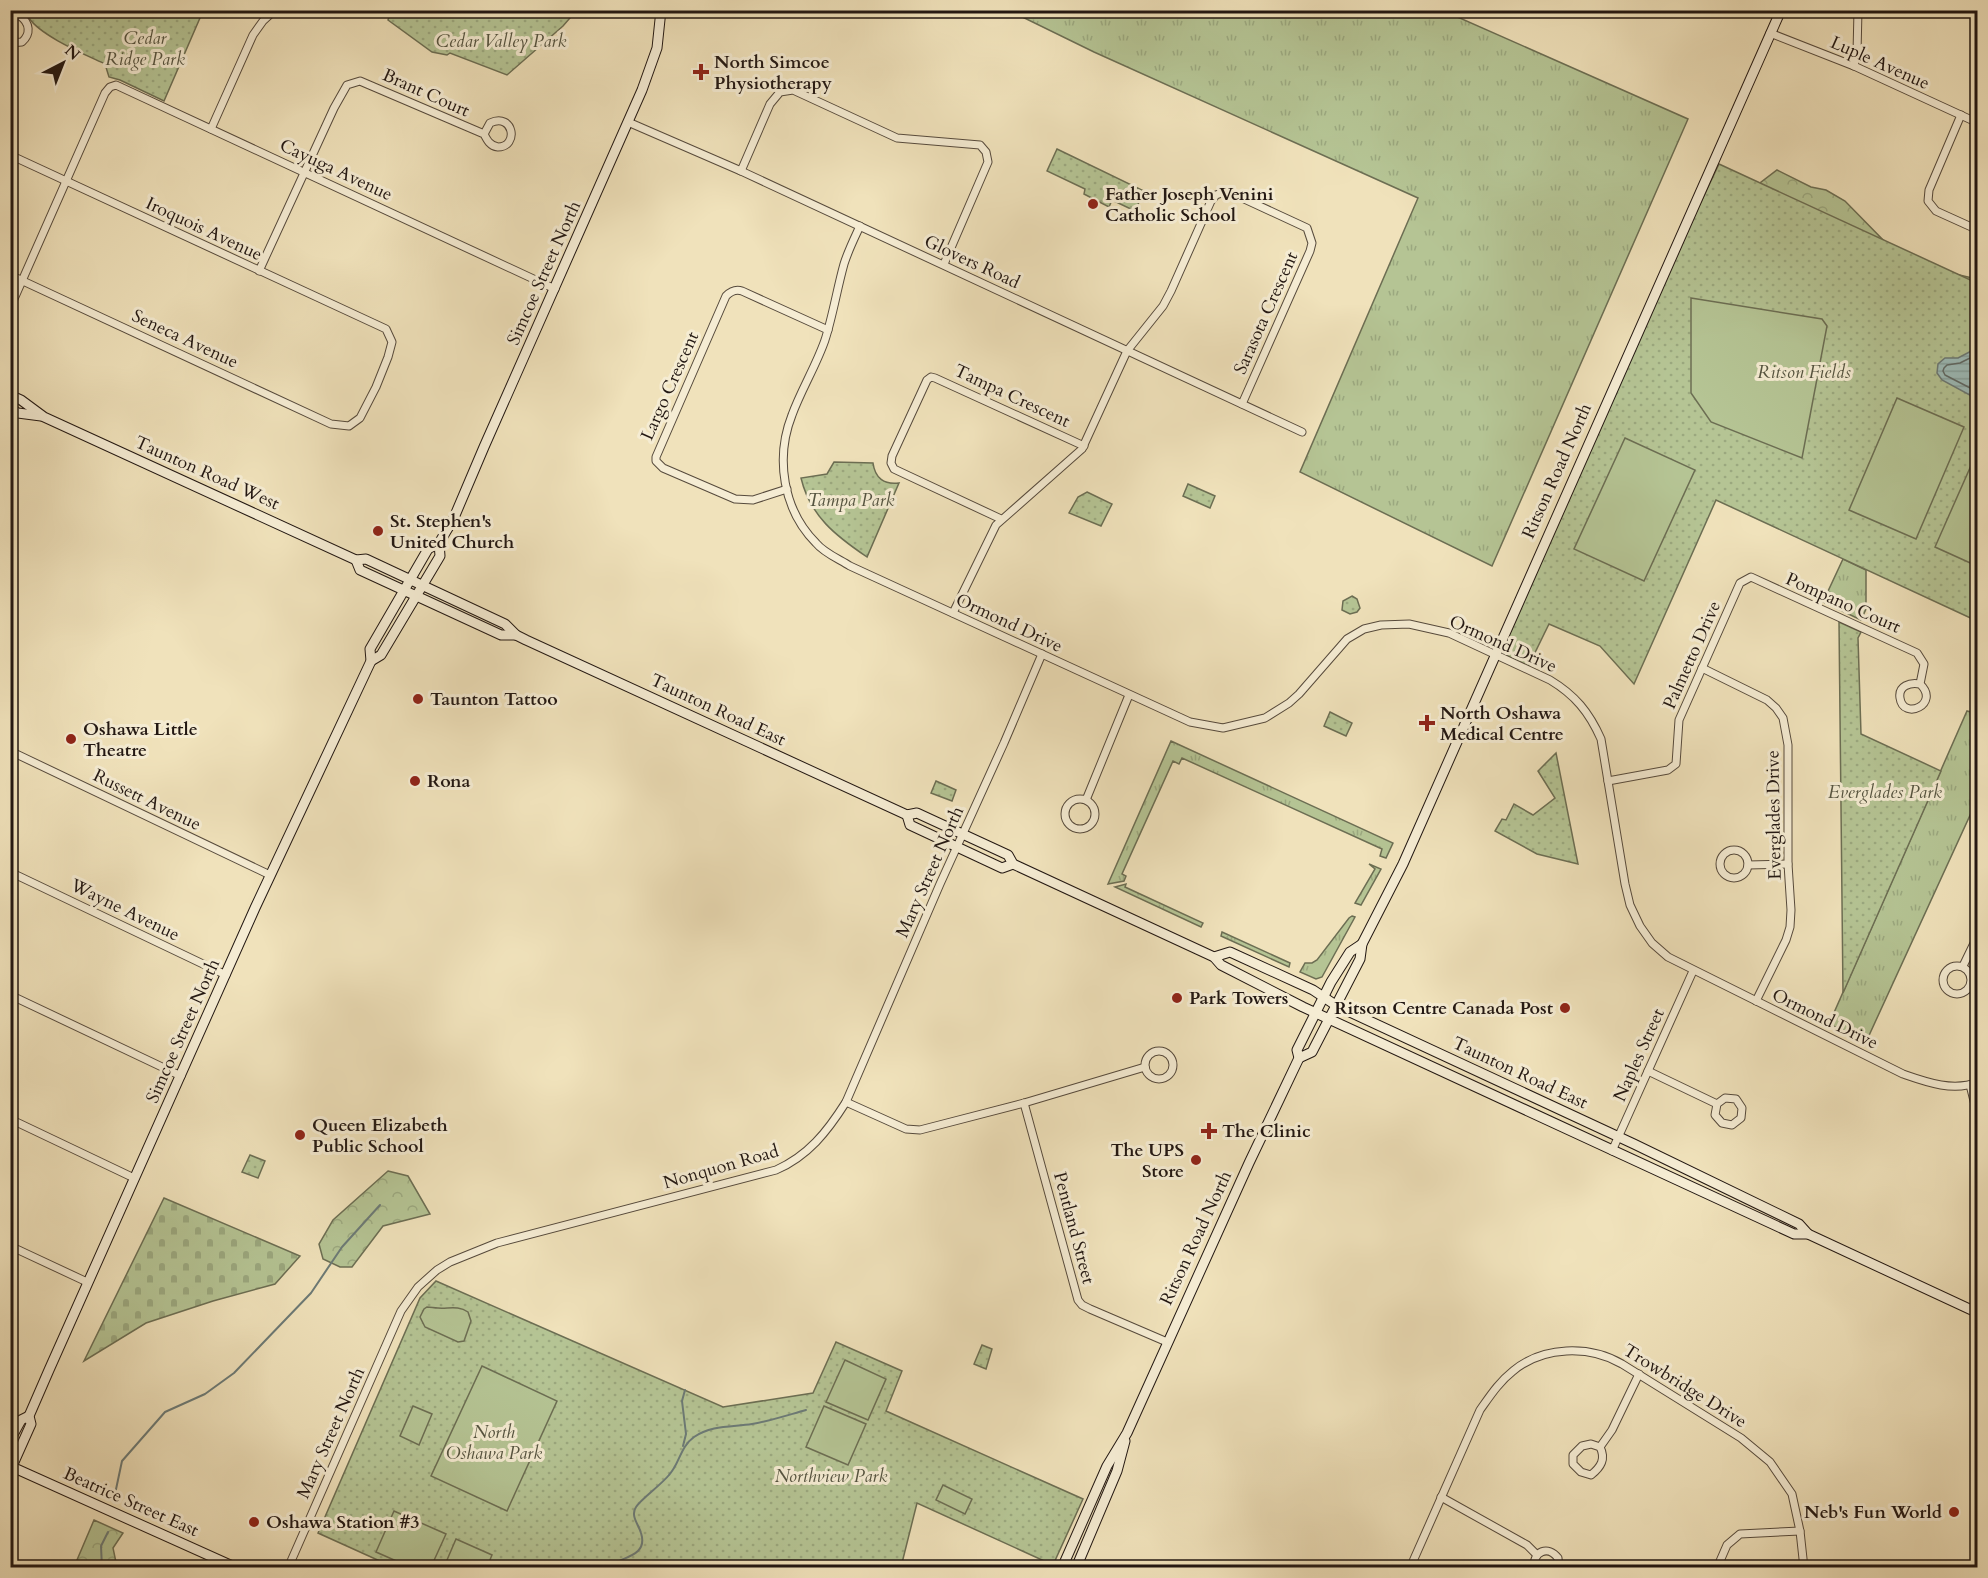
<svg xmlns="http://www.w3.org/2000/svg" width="1988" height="1578" viewBox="0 0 1988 1578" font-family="Cardo,serif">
	<defs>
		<pattern id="grass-tufts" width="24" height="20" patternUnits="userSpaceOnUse" patternTransform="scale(1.5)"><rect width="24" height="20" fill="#b5c494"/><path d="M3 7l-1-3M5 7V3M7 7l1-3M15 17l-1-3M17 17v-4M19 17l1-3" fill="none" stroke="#9ba87f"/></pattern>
		<pattern id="forest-crowns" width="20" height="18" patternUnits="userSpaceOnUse" patternTransform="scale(1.5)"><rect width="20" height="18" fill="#b5c494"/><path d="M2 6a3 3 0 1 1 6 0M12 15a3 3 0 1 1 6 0" fill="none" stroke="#9ba87f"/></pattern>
		<pattern id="cemetery-stones" width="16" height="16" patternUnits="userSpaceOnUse" patternTransform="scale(1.5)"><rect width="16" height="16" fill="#b5c494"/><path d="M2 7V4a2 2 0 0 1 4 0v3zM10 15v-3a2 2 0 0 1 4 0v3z" fill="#9ba87f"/></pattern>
		<pattern id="park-dots" width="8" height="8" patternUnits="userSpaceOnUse" patternTransform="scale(1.5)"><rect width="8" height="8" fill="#b5c494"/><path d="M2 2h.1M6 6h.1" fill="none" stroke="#9ba87f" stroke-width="1.8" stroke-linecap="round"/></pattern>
		<pattern id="water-rules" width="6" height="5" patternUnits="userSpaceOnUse" patternTransform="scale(1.5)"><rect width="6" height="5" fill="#9dbcb9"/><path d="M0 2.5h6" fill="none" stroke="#87a19e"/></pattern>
	</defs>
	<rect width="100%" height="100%" fill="#f0e2bb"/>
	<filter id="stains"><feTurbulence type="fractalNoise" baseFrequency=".00333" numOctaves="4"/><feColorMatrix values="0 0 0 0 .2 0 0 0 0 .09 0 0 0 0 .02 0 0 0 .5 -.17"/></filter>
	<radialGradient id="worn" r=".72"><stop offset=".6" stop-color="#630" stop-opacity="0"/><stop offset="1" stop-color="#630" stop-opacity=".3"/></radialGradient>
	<g fill="url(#grass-tufts)" stroke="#6c6e53" stroke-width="1.5">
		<polygon points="1010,11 1444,11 1688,119 1492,566 1300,472 1418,198 1094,52"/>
		<polygon points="1843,559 1866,570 1866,609 1861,620 1823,602"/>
		<polygon points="1977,694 1977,800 1866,1042 1829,1024 1967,711 1971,712"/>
		<polygon points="1171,741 1393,843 1386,858 1380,856 1382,849 1182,758 1179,764 1173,761 1122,874 1126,876 1124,881 1108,884"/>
		<polygon points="1369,864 1381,869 1361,905 1355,903 1375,869"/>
		<polygon points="1126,884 1125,887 1203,923 1201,927 1115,887"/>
		<polygon points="1352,916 1355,917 1322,977 1316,979 1300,972 1305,963 1312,963 1317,960 1349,918"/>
		<polygon points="1222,932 1290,963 1289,967 1221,936"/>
	</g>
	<g fill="url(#forest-crowns)" stroke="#6c6e53" stroke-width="1.5">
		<polygon points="1777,170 1811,187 1826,190 1845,201 1893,250 1955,274 1977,279 1977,334 1756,186"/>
		<polygon points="388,1171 408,1176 430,1214 383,1226 352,1267 340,1267 323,1259 319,1244 333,1220"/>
		<polygon points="94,1520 123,1533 113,1548 117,1567 74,1567"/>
	</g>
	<polygon fill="url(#cemetery-stones)" stroke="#6c6e53" stroke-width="1.5" points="164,1198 300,1256 275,1284 213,1301 146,1323 84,1361"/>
	<g fill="url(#park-dots)" stroke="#6c6e53" stroke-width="1.5">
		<path d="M31,11V10L203,11L164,101L120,80L109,77L105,64C84,54 41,36 29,18Z"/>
		<polygon points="391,11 391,10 576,11 563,26 507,75 450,53 447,55 432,52 388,20"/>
		<polygon points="1057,149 1144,191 1135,211 1112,200 1109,207 1084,194 1085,189 1047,171"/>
		<polygon points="1719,164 1977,283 1977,621 1716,500 1634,684 1600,646 1549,624 1527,669 1495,654 1607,400"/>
		<path d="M834,462L873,463C875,478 884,485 899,483L867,557C836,536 810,516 801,478L827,474Z"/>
		<polygon points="1188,484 1215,496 1210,508 1183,496"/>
		<polygon points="1087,492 1112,504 1101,526 1069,513 1078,497"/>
		<polygon points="1352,596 1357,599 1360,608 1357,612 1350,614 1342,610 1343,601"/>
		<polygon points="1839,622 1861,632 1858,638 1861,734 1941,771 1843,993"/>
		<polygon points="1330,712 1352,723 1346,736 1324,726"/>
		<polygon points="1556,753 1578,864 1537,854 1495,831 1502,819 1506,820 1514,804 1533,815 1555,798 1538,771"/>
		<polygon points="936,781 956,790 952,801 931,793"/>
		<polygon points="250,1155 265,1161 258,1178 242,1172"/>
		<polygon points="436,1281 723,1407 813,1393 836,1342 902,1371 886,1411 1083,1499 1053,1565 917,1503 901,1567 882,1567 834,1561 783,1560 716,1568 393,1567 318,1533 420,1298"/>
		<polygon points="982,1345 992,1349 986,1369 974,1364"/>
	</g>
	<g fill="#b5c494" stroke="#6c6e53" stroke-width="1.5">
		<polygon points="1691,298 1822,319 1827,326 1802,458 1711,422 1691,393"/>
		<polygon points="1897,398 1964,427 1916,539 1849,510"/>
		<polygon points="1625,438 1695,470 1644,581 1574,549"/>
		<polygon points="1977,452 1977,566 1935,547"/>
		<path d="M427,1307C431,1307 434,1308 438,1308C448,1309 458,1305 468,1312L471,1321L464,1341L458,1342L425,1327L420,1317L424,1309Z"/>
		<polygon points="845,1360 886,1379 868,1420 826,1402"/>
		<polygon points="482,1366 557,1401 507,1511 431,1476"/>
		<polygon points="413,1406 432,1414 419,1445 400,1436"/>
		<polygon points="824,1406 866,1424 848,1465 806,1447"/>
		<polygon points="943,1485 972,1499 965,1514 936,1500"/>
		<polygon points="394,1511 446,1534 431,1567 410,1567 376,1552"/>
		<polygon points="456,1539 492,1555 487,1567 444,1567"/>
	</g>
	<polygon fill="url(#water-rules)" stroke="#6c7a76" stroke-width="1.5" points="1977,348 1977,399 1942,380 1937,373 1938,364 1945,358 1958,358"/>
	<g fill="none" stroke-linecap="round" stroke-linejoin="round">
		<polyline stroke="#606a66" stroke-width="1.5" points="1978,354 1960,363 1947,365 1944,368 1943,371 1945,375 1978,392"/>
		<g stroke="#6c7a76" stroke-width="2">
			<polyline points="683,1446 686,1434 682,1401 685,1390"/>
			<polyline points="115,1494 122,1461 165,1412 205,1394 234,1373 311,1293 342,1247 380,1205"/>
			<polyline points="102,1568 101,1546 108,1532"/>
			<path d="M606,1568C618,1557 649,1558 641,1533C639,1525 630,1516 636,1507C641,1499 661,1485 669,1475C680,1463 680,1447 694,1437C711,1425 732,1427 752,1424C770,1421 788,1415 806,1410"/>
		</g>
		<defs>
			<g id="street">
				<polyline points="1977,10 1978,11"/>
				<path d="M10,16H20C30,23 31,34 22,42L10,43"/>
				<polyline points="1770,33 1854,66 1978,123"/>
				<polyline points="1854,66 1857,53 1858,10"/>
				<polyline points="1961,115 1929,190 1928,201 1936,211 1978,230"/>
				<polyline points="628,122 741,171 1302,432"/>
				<polyline points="211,129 253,35 263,21 275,10"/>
				<polyline points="10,155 386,329 392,342 388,357 376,387 360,418 349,426 331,424 10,275"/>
				<polyline points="741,171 770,104 780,92 793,90 897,138 980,145 986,152 988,162 944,264"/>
				<path d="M860,226C854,239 848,251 844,264C837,289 833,315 825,340C816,366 801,390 792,415C775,458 783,510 816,543C824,553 839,559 850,566L1190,722L1223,728L1265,718L1289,703L1299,694L1347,639L1364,629L1381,625L1409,624L1449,633L1550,680C1575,695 1589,712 1601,739L1625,884L1630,905L1640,926L1652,943L1668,957L1903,1074C1926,1082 1953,1092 1978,1082"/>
				<path d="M259,271L334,108L347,85L360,81L484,134C487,140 490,146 498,147C519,147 514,112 490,123L484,134"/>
				<polyline points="10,308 105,93 110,87 116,85 555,289"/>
				<path d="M787,489L753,500L735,499L663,468L656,461V457L726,296C731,291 736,289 742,291L828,330"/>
				<polyline points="1001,519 894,469 891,463 892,456 927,380 931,377 935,378 1084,446"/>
				<polyline points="953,613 996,525 1082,449 1127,351 1163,306 1171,291 1211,201 1216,195 1227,191 1307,228 1312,243 1310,251 1242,404"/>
				<polyline points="1702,668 1767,700 1776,708 1783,718 1788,745 1788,864 1791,910 1790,927 1786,940 1756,1001"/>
				<polyline points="10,751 270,875"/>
				<path d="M1608,781L1668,770L1676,764L1679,720L1740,583L1751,577L1917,653L1924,664L1920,684C1910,682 1898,686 1900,698C1903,721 1941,704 1920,684"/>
				<circle cx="1080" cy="814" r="15"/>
				<polyline points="1086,800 1129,695"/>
				<circle cx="1734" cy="864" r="14"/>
				<polyline points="1748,865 1788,864"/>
				<polyline points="10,872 226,975"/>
				<polyline points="1963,966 1978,935"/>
				<circle cx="1957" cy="980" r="14"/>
				<polyline points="10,995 181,1076"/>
				<circle cx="1159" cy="1065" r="14"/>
				<polyline points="1648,1071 1717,1104 1725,1098 1736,1099 1742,1108 1741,1118 1732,1125 1722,1123 1715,1115 1717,1104"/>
				<polyline points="1970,1085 1978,1117"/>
				<polyline points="846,1102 906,1129 920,1130 1024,1103 1145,1067"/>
				<polyline points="1024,1103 1078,1300 1082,1305 1090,1309 1167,1342"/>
				<polyline points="10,1119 134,1178"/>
				<polyline points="1612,1151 1693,971"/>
				<polyline points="10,1246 87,1282"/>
				<path d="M1591,1444L1600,1447C1606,1459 1601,1467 1591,1475L1581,1472L1573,1464V1455L1582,1446Z"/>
				<polyline points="1600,1447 1612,1430 1639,1374"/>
				<polyline points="1441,1497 1527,1545 1537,1555"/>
				<path d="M288,1568L401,1311L418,1287L437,1270L450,1262L497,1243L776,1170C808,1156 827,1132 846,1102L940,884L1004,743L1042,654"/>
				<path d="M1410,1568L1480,1410C1490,1396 1499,1382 1513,1371C1543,1346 1589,1345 1622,1364L1741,1438L1770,1462L1792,1494L1800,1531L1804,1568"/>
				<path d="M1534,1568C1533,1551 1548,1545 1558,1558L1559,1568"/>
				<polyline points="1717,1568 1727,1545 1740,1534 1800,1531"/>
			</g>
			<g id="secondary">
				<polyline points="10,395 21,400 44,417 356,560 366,559 505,624 516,635 526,640 907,815 917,813 1008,855 1013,864 1214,957 1221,965 1303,1007 1794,1234 1808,1234 1978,1313"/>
				<polyline points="10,409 18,413 41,416"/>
				<polyline points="356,560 360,570 501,635 516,635"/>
				<polyline points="371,661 381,655 440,556 439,543"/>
				<polyline points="907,815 910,825 1002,868 1013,864"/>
				<polyline points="1214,957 1230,952 1313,990 1337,1006 1634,1144 1799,1224 1808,1234"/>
				<polyline points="1299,1058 1312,1052 1360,959 1362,944 1403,864 1781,10"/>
				<polyline points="10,1440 21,1420 29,1416"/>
				<polyline points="10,1466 237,1568"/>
				<polyline points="10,1471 31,1424 29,1416 49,1370 255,908 371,661 370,649 428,549 439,543 453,520 484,447 642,90 657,48 661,10"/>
				<polyline points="1062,1568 1107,1466 1127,1433 1249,1163 1299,1058 1297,1050 1331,982 1350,952 1362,944"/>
				<polyline points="1076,1568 1117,1471 1125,1441"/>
			</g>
		</defs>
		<use href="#street" stroke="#564a3c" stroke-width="9"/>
		<use href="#secondary" stroke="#221712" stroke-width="11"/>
		<use href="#street" stroke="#f5ecd3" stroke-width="7"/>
		<use href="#secondary" stroke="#f5ecd3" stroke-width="9"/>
	</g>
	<g fill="#8f2418" stroke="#f5ecd3" stroke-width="2">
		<path d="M698 63h6v6h6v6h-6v6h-6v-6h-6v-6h6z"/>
		<circle cx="1093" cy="204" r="6"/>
		<circle cx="378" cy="531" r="6"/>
		<circle cx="418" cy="699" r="6"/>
		<path d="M1424 714h6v6h6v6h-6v6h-6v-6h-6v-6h6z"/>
		<circle cx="71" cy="739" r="6"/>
		<circle cx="415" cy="781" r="6"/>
		<circle cx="1177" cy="998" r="6"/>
		<circle cx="1565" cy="1008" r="6"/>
		<path d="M1206 1122h6v6h6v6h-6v6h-6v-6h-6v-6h6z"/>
		<circle cx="300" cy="1135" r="6"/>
		<circle cx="1196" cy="1160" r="6"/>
		<circle cx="1954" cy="1512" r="6"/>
		<circle cx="254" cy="1522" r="6"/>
	</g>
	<g text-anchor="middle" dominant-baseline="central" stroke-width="6" stroke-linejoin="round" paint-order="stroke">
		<g font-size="18" font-style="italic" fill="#555440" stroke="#f5ecd3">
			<text x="145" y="38">Cedar<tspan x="145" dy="21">Ridge Park</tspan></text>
			<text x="501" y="41">Cedar Valley Park</text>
			<text x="1804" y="372">Ritson Fields</text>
			<text x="851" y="500">Tampa Park</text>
			<text x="1885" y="792">Everglades Park</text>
			<text x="494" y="1432">North<tspan x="494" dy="21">Oshawa Park</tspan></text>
			<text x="831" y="1476">Northview Park</text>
		</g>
		<g font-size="18" font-weight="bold" fill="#221712" stroke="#f5ecd3" text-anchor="start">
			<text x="714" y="62">North Simcoe<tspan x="714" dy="21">Physiotherapy</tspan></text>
			<text x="1105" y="194">Father Joseph Venini<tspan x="1105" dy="21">Catholic School</tspan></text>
			<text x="390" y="521">St. Stephen's<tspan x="390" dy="21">United Church</tspan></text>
			<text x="430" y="699">Taunton Tattoo</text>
			<text x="1440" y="713">North Oshawa<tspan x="1440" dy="21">Medical Centre</tspan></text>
			<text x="83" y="729">Oshawa Little<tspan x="83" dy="21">Theatre</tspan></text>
			<text x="427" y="781">Rona</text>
			<text x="1189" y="998">Park Towers</text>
			<text x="1553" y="1008" text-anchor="end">Ritson Centre Canada Post</text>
			<text x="312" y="1125">Queen Elizabeth<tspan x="312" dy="21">Public School</tspan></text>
			<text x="1222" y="1131">The Clinic</text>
			<text x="1184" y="1150" text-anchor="end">The UPS<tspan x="1184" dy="21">Store</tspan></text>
			<text x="1942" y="1512" text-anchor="end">Neb's Fun World</text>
			<text x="266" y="1522">Oshawa Station #3</text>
		</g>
		<g font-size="18" fill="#221712" stroke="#f5ecd3">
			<text transform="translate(1880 63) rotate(24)">Luple Avenue</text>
			<text transform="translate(426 93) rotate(24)">Brant Court</text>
			<text transform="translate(336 170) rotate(25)">Cayuga Avenue</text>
			<text transform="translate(204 229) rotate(25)">Iroquois Avenue</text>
			<text transform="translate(972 262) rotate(25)">Glovers Road</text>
			<text transform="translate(544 273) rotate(-66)">Simcoe Street North</text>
			<text transform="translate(1266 313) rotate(-66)">Sarasota Crescent</text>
			<text transform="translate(185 339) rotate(25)">Seneca Avenue</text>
			<text transform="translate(670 386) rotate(-66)">Largo Crescent</text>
			<text transform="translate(1012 396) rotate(25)">Tampa Crescent</text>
			<text transform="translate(1557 471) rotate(-66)">Ritson Road North</text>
			<text transform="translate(207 473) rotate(24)">Taunton Road West</text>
			<text transform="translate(1843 603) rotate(24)">Pompano Court</text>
			<text transform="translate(1009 623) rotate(25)">Ormond Drive</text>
			<text transform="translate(1503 644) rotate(24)">Ormond Drive</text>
			<text transform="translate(1692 655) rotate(-66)">Palmetto Drive</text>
			<text transform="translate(718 710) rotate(25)">Taunton Road East</text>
			<text transform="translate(147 800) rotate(26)">Russett Avenue</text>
			<text transform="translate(1774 815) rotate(-91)">Everglades Drive</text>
			<text transform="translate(930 872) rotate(-66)">Mary Street North</text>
			<text transform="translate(125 910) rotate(26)">Wayne Avenue</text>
			<text transform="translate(1825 1019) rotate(26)">Ormond Drive</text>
			<text transform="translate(183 1031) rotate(-66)">Simcoe Street North</text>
			<text transform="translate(1639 1055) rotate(-66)">Naples Street</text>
			<text transform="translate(1520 1073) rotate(25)">Taunton Road East</text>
			<text transform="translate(721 1167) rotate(-16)">Nonquon Road</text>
			<text transform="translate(1074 1228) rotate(75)">Pentland Street</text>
			<text transform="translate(1196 1238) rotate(-65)">Ritson Road North</text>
			<text transform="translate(1685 1386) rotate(32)">Trowbridge Drive</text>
			<text transform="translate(331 1433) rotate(-66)">Mary Street North</text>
			<text transform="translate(131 1502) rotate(24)">Beatrice Street East</text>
		</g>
	</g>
	<rect width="1988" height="1578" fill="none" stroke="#f0e2bb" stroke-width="36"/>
	<rect x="12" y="12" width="1964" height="1554" fill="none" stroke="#221712" stroke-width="3"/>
	<rect x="18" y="18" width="1952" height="1542" fill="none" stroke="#221712" stroke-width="1.5"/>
	<g transform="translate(63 63) rotate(42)" stroke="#f5ecd3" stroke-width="4.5" paint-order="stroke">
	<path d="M0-4.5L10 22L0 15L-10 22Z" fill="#221712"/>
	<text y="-9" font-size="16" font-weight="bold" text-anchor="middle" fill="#221712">N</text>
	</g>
	<rect width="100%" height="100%" filter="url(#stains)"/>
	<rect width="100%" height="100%" fill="url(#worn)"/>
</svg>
